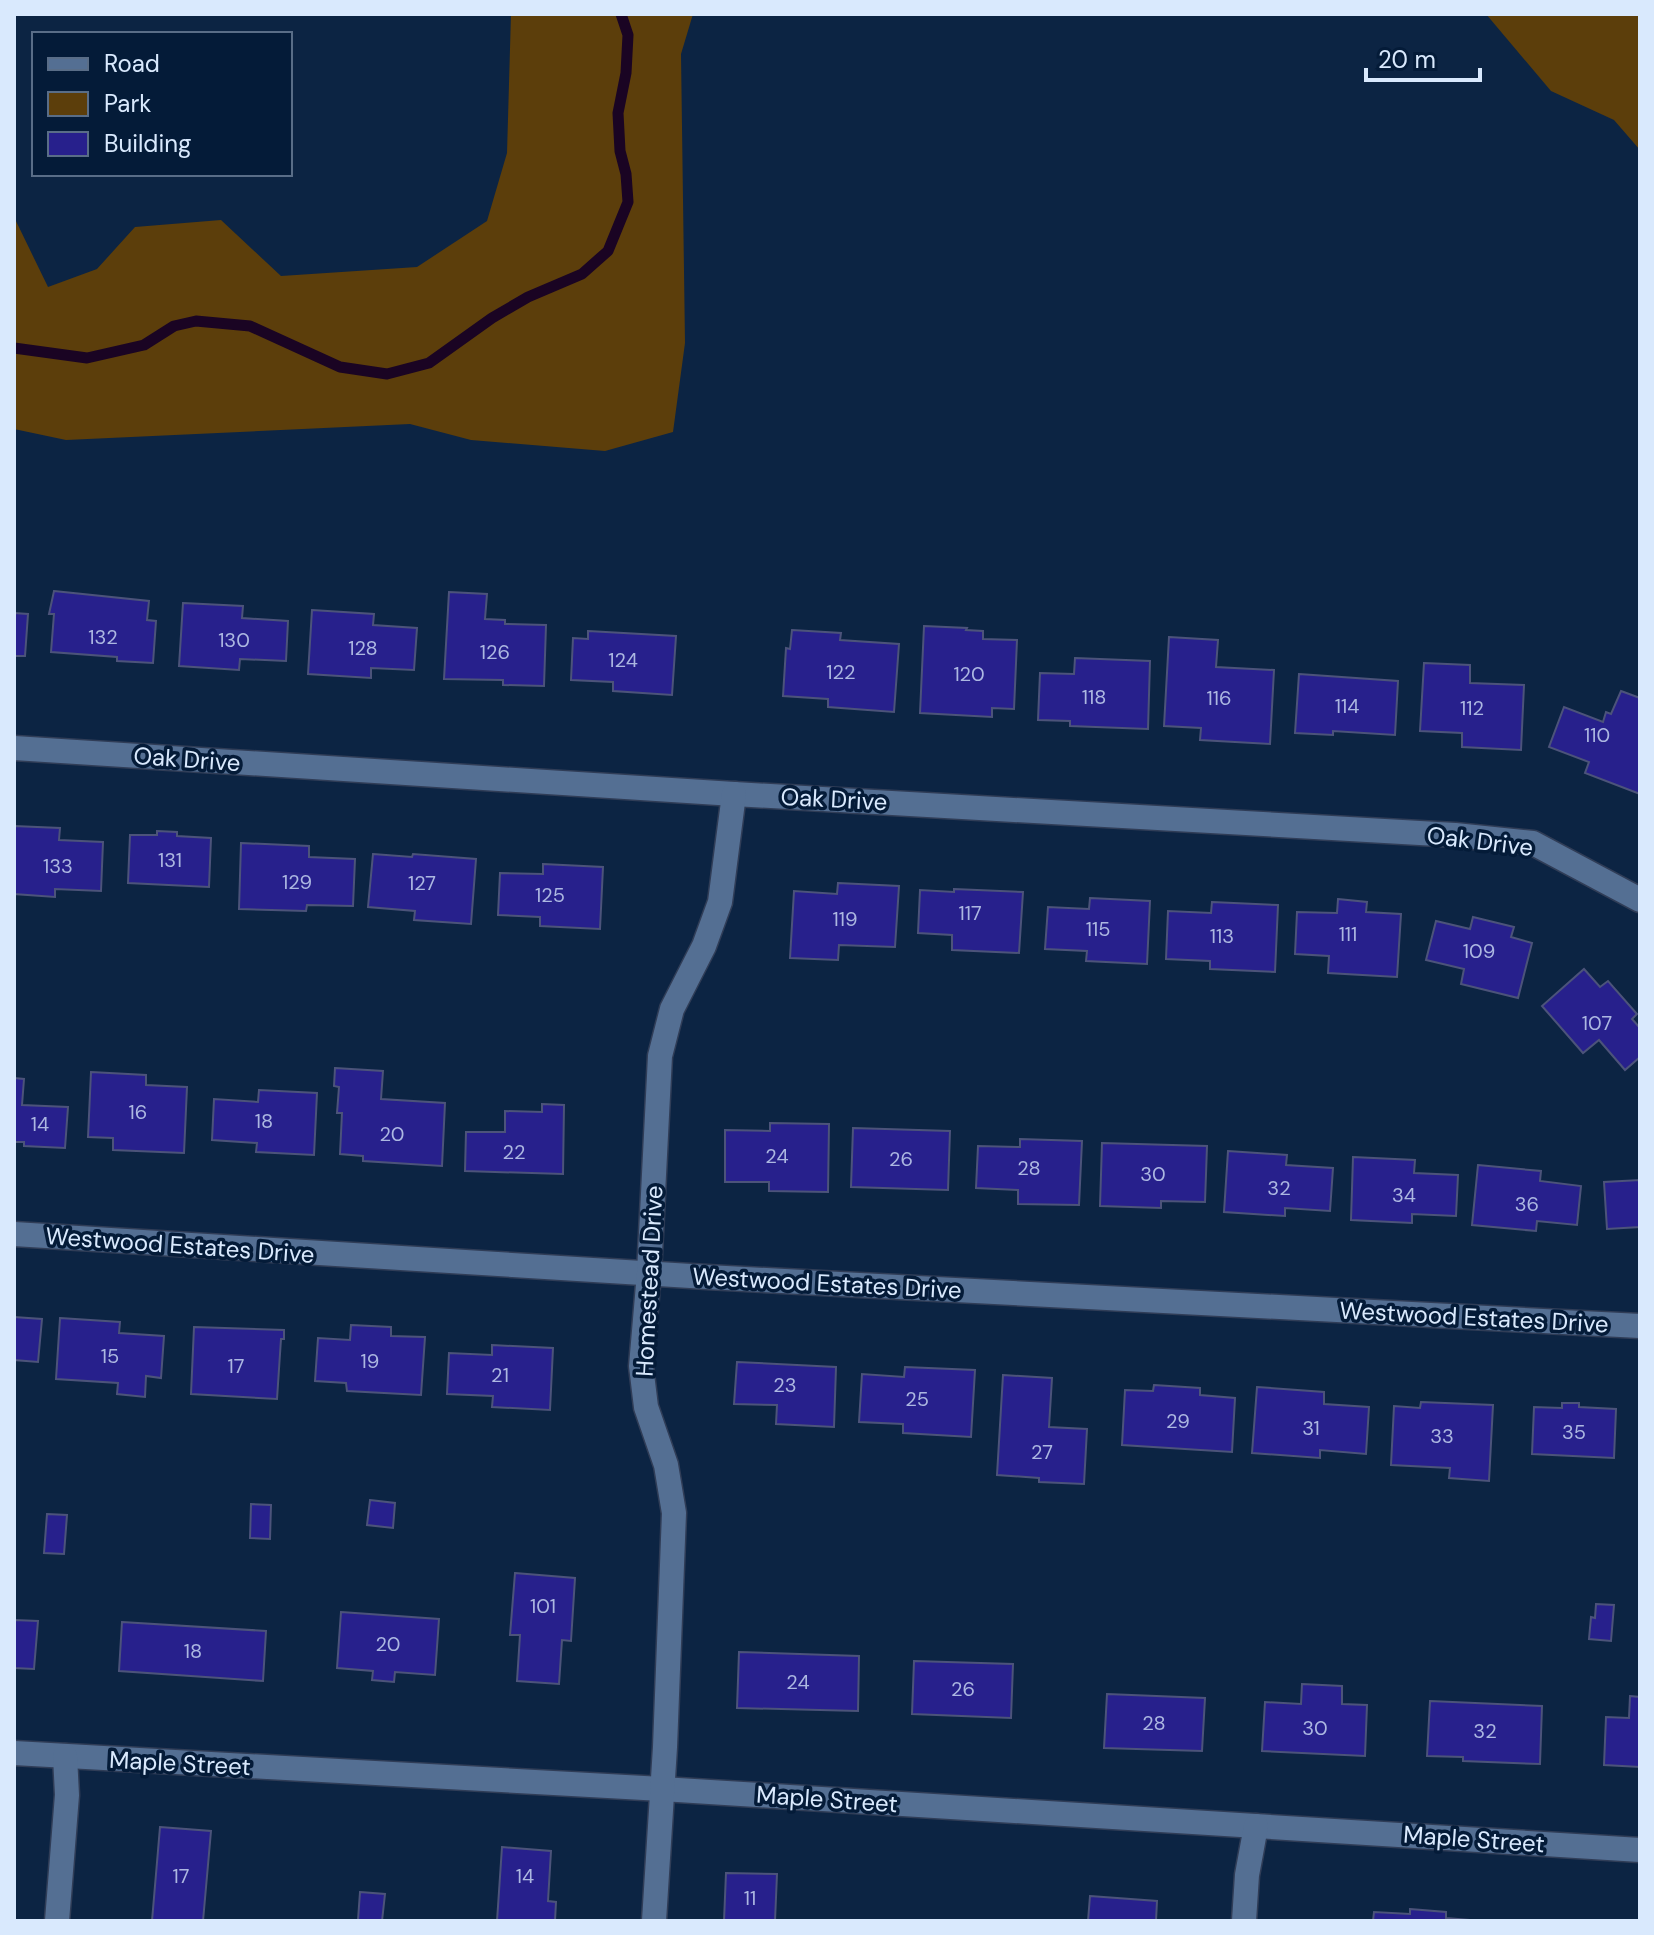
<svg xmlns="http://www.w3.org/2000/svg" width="1654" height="1935" viewBox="0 0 1654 1935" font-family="'DM Sans',sans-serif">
	<rect width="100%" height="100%" fill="#0c2443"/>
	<g fill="#5c3e0b">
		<polygon points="511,14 693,14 681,54 685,343 673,432 605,451 471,440 410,424 66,440 14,429 14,217 48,287 97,269 135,227 221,220 281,276 417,267 487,221 507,153"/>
		<polygon points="1486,14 1640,14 1640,150 1614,120 1551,91"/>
	</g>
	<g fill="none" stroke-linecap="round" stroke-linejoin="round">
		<polyline stroke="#1a0423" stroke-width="11" points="14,348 87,358 144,345 174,326 196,321 250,326 340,367 387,374 429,363 492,318 528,297 582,274 608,251 628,202 626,174 620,151 618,113 626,73 628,35 621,14"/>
	</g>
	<g fill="#27208c" stroke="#4c537a" stroke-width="2">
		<polygon points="54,591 149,601 147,620 156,621 153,663 117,661 117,657 51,652 54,614 49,614"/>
		<polygon points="449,592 487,594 485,619 505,620 505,624 546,625 544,686 503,685 503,680 444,679"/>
		<polygon points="183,603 243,606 242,618 288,621 286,661 240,659 239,670 179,666"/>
		<polygon points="312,610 374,614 373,625 417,628 414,670 371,668 371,678 308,674"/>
		<polygon points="14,613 28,614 25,656 14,656"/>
		<polygon points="924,626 967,628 966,630 983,631 983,639 1017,640 1014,709 992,708 992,717 920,713"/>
		<polygon points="792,630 841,633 840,640 899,644 894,712 828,707 828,699 783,696 786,648 790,649"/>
		<polygon points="588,631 676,636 672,695 613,691 613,682 571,680 573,638 588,639"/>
		<polygon points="1169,637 1218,640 1216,667 1274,670 1270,744 1200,740 1201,728 1164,726"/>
		<polygon points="1075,658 1150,661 1148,729 1070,726 1070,721 1038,720 1040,673 1074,674"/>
		<polygon points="1424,663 1470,665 1470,683 1524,685 1521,750 1462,747 1462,733 1420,731"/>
		<polygon points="1299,674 1398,681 1395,735 1333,731 1333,735 1295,733"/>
		<polygon points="1621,691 1640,698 1640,794 1585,773 1589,762 1549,747 1564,707 1603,722 1606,712 1611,714"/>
		<polygon points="14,826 60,828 59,840 103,842 101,891 55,889 55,897 14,894"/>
		<polygon points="157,831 177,832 177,836 211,838 209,887 128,883 130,835 157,835"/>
		<polygon points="241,843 309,846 309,857 355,859 353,906 307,905 306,911 239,909"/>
		<polygon points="373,854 412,857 413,854 476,859 471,924 414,920 415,911 368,907"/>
		<polygon points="543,864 603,867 600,929 540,926 540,917 498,915 500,873 543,874"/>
		<polygon points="838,883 899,886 895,947 839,945 838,960 790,958 794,891 837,894"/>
		<polygon points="954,889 1023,892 1019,953 952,950 952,935 918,933 920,890 954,892"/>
		<polygon points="1090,898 1150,901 1147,964 1086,961 1087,951 1045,949 1048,907 1089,909"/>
		<polygon points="1338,899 1367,902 1366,912 1401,914 1397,977 1328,973 1329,956 1295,954 1297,912 1337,913"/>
		<polygon points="1212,902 1278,905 1275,972 1210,969 1210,961 1166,959 1168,911 1211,913"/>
		<polygon points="1473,917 1514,927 1511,937 1532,943 1518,998 1461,984 1464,969 1426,960 1436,921 1470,929"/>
		<polygon points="1584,969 1600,987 1608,981 1637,1014 1632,1019 1640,1028 1640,1057 1625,1070 1599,1040 1583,1053 1542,1006"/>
		<polygon points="335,1068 383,1071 381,1099 445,1103 442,1166 363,1161 363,1156 340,1154 342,1113 337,1113 339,1087 334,1086"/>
		<polygon points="91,1072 146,1075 146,1085 187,1087 184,1153 113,1150 113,1138 88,1137"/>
		<polygon points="14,1078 24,1079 22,1105 68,1107 65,1148 24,1146 24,1142 14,1142"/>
		<polygon points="259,1090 317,1093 314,1155 256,1152 257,1143 212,1140 214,1099 258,1102"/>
		<polygon points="542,1104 564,1105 563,1174 465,1171 466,1132 505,1132 505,1111 542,1112"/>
		<polygon points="770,1123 829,1124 828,1192 769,1191 769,1182 725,1182 725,1130 770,1131"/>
		<polygon points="853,1128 950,1131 948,1190 851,1187"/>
		<polygon points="1020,1139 1082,1141 1079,1205 1018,1204 1018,1190 976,1188 978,1146 1020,1147"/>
		<polygon points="1102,1143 1207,1146 1205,1202 1161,1201 1161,1208 1100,1206"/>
		<polygon points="1228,1151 1287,1155 1286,1165 1333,1168 1330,1211 1285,1208 1285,1216 1224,1212"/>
		<polygon points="1353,1157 1415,1160 1414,1173 1458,1175 1456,1216 1412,1214 1412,1223 1351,1220"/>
		<polygon points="1478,1165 1541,1171 1540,1181 1581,1186 1577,1225 1537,1221 1536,1231 1472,1225"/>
		<polygon points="1640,1180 1640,1227 1607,1229 1604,1182"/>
		<polygon points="14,1317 42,1319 38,1362 14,1360"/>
		<polygon points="60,1318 120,1322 119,1333 164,1336 161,1378 146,1376 145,1397 117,1394 118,1383 56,1379"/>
		<polygon points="351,1325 391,1327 391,1336 425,1337 421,1395 347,1391 346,1383 315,1381 318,1338 350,1340"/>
		<polygon points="194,1327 284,1330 284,1339 281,1339 277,1399 191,1394"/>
		<polygon points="492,1345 553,1348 550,1410 492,1407 493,1396 447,1394 449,1353 492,1355"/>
		<polygon points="737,1362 836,1367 834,1427 776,1424 777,1405 734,1404"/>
		<polygon points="905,1367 975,1370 971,1437 903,1433 903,1424 859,1422 862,1374 904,1377"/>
		<polygon points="1003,1375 1052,1378 1049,1427 1087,1429 1084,1484 1039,1482 1039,1478 997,1475"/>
		<polygon points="1154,1385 1200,1388 1200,1395 1235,1398 1232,1452 1122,1445 1125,1390 1153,1391"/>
		<polygon points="1257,1387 1324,1392 1324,1404 1369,1407 1366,1454 1320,1450 1320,1458 1252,1453"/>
		<polygon points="1421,1402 1493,1405 1489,1481 1449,1478 1450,1468 1391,1465 1394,1406 1420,1408"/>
		<polygon points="1562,1403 1579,1403 1579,1407 1616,1409 1614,1458 1532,1454 1534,1407 1562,1408"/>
		<polygon points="370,1500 395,1503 393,1528 367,1525"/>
		<polygon points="251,1504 271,1505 270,1539 250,1538"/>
		<polygon points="47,1514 67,1515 64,1554 44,1553"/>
		<polygon points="515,1573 575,1578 571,1641 562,1640 559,1684 517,1681 520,1635 510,1635"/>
		<polygon points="1596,1604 1614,1605 1611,1641 1589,1639 1591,1617 1595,1618"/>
		<polygon points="341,1612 439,1619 435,1675 395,1672 394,1682 372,1680 373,1671 337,1668"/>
		<polygon points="14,1620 38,1621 34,1669 14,1668"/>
		<polygon points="122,1622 266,1631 263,1681 119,1671"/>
		<polygon points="739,1652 859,1656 858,1711 737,1708"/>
		<polygon points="914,1661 1013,1664 1011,1718 912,1714"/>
		<polygon points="1302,1684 1342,1686 1342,1704 1367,1705 1365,1756 1262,1751 1265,1702 1301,1704"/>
		<polygon points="1107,1694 1205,1698 1202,1751 1104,1748"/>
		<polygon points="1630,1696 1640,1697 1640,1767 1604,1765 1606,1717 1629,1718"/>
		<polygon points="1430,1701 1542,1706 1540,1764 1463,1761 1463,1757 1427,1756"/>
		<polygon points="160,1827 211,1831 203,1921 152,1921"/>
		<polygon points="502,1847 551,1851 548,1901 556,1902 555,1921 497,1921"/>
		<polygon points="726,1873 777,1874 775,1921 724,1921"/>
		<polygon points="360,1892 385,1894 382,1921 358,1920"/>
		<polygon points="1090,1896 1157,1901 1156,1921 1088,1921"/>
		<polygon points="1410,1909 1446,1912 1446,1918 1482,1921 1373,1921 1374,1912 1410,1914"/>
	</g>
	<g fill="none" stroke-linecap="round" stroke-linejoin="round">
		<defs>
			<g id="street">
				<polyline points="14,748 734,794 1455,835 1533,843 1640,900"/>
				<polyline points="14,1234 707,1277 1640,1326"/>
				<polyline points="14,1753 662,1789 1640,1850"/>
				<polyline points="57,1921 67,1795 65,1756"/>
				<polyline points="654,1921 665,1747 674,1513 666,1465 646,1407 641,1366 649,1273 660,1056 672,1009 704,946 720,902 734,794"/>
				<polyline points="1244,1921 1247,1875 1256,1826"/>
			</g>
		</defs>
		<use href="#street" stroke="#303d57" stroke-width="27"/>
		<use href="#street" stroke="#546f93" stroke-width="24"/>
	</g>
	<g text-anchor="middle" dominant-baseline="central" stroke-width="7" stroke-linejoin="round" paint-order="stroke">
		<g font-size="20" fill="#acb7e1">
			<text x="103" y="637">132</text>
			<text x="234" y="640">130</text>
			<text x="363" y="648">128</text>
			<text x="495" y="652">126</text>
			<text x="623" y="660">124</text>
			<text x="841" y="672">122</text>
			<text x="969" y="674">120</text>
			<text x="1094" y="697">118</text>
			<text x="1219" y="698">116</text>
			<text x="1347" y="706">114</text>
			<text x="1472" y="708">112</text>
			<text x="1597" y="735">110</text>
			<text x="170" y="860">131</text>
			<text x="58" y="866">133</text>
			<text x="297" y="882">129</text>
			<text x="422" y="883">127</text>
			<text x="550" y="895">125</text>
			<text x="970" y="913">117</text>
			<text x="845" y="919">119</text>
			<text x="1098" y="929">115</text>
			<text x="1348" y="934">111</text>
			<text x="1222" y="936">113</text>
			<text x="1479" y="951">109</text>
			<text x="1597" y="1023">107</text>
			<text x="138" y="1112">16</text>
			<text x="264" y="1121">18</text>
			<text x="40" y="1124">14</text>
			<text x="392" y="1134">20</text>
			<text x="514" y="1152">22</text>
			<text x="777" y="1156">24</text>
			<text x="901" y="1159">26</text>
			<text x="1029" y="1168">28</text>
			<text x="1153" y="1174">30</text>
			<text x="1279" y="1188">32</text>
			<text x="1404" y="1195">34</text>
			<text x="1527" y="1204">36</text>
			<text x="110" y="1356">15</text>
			<text x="370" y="1361">19</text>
			<text x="236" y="1366">17</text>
			<text x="500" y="1375">21</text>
			<text x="785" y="1385">23</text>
			<text x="917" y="1399">25</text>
			<text x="1178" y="1421">29</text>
			<text x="1311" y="1428">31</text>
			<text x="1574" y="1432">35</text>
			<text x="1442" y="1436">33</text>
			<text x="1042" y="1452">27</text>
			<text x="543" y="1606">101</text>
			<text x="388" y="1644">20</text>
			<text x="193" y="1651">18</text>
			<text x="798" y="1682">24</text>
			<text x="963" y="1689">26</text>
			<text x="1154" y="1723">28</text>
			<text x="1315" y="1728">30</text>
			<text x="1485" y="1731">32</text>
			<text x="181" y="1876">17</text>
			<text x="525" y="1876">14</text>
			<text x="750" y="1898">11</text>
		</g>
		<g font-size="24" fill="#d9e9fd" stroke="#041b38">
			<text transform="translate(187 759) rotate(4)">Oak Drive</text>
			<text transform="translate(834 799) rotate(3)">Oak Drive</text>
			<text transform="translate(1480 841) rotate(7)">Oak Drive</text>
			<text transform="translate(180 1245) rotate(4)">Westwood Estates Drive</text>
			<text transform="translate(649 1281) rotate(-87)">Homestead Drive</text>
			<text transform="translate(827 1283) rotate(3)">Westwood Estates Drive</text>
			<text transform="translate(1474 1317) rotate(3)">Westwood Estates Drive</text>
			<text transform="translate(180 1763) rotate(3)">Maple Street</text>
			<text transform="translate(827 1799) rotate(4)">Maple Street</text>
			<text transform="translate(1474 1839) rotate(4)">Maple Street</text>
		</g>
	</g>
	<rect width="1654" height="1935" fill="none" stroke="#d9e9fd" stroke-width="32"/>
	<rect x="32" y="32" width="260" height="144" fill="#041b38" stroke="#596d87" stroke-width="2"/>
	<rect x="48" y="58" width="40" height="12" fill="#546f93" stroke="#596d87" stroke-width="2"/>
	<text x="104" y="72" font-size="24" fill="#d9e9fd">Road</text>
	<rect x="48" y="92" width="40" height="24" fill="#5c3e0b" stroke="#596d87" stroke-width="2"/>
	<text x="104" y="112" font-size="24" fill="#d9e9fd">Park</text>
	<rect x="48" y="132" width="40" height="24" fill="#27208c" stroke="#596d87" stroke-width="2"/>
	<text x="104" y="152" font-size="24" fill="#d9e9fd">Building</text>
	<path d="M1366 68v12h114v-12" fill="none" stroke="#d9e9fd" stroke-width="4"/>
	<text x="1378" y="68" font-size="24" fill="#d9e9fd" stroke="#041b38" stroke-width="6" paint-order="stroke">20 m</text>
</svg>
